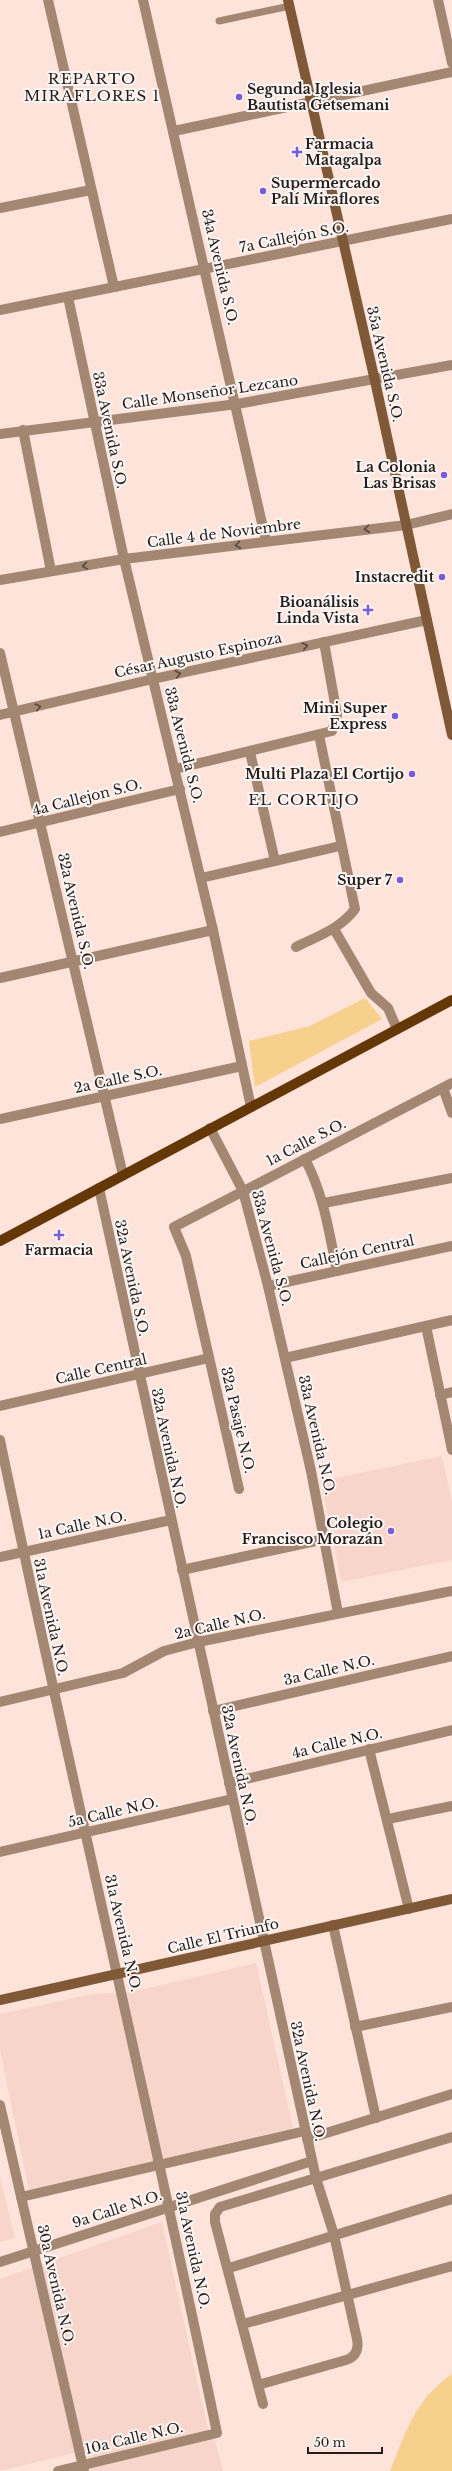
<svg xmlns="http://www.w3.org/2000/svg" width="452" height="2471" viewBox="0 0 452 2471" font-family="'Libre Baskerville',serif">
	<rect width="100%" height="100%" fill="#fee3db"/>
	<g fill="#f8d5ca">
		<polygon points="442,1456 452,1502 452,1560 341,1582 321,1481"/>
		<polygon points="256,1963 293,2128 29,2191 0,2050 0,2014 87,1995 136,1991"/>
		<polygon points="0,2177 15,2238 0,2242"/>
		<polygon points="162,2222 207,2426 217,2447 223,2471 91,2471 86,2450 0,2471 0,2279"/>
	</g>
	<g fill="#f6d08c">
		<polygon points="365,998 382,1019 255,1087 249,1041 310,1026"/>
		<path d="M452,2374V2471H390C407,2430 414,2401 452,2374Z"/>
	</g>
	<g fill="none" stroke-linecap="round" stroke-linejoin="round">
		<polyline stroke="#a38772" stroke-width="7" points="219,21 290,6"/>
		<g stroke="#a38772" stroke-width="10">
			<polyline points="48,0 114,287"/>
			<polyline points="143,0 266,541"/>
			<polyline points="438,0 452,63"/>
			<polyline points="174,131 452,72"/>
			<polyline points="0,208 91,190"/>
			<polyline points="68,297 124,559 213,930 251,1107"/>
			<polyline points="0,310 452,219"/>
			<polyline points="23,430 51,571"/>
			<polyline points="0,434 237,404 452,365"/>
			<polyline points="406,525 452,514"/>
			<polyline points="0,653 123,1175"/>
			<polyline points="250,752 275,861"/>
			<polyline points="175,769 332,731 337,715 324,642"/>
			<polyline points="0,832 180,789"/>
			<polyline points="201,878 340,846"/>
			<polyline points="334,929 371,993 388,1008 397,1029"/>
			<path d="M296,947C318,936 340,929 355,909L319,735"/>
			<polyline points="0,978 213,930"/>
			<polyline points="443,1088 452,1113"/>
			<polyline points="0,1119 242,1066"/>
			<polyline points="210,1128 243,1191 268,1286 311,1471 338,1613"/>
			<path d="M305,1159C324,1195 329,1232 337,1271"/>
			<polyline points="99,1188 316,2178 220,2207 215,2214 215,2222 263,2404"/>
			<polyline points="324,1203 452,1178"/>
			<polyline points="268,1286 452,1246"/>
			<polyline points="426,1326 452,1450"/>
			<polyline points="285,1358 452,1320"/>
			<polyline points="440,1395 452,1392"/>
			<polyline points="0,1406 209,1358"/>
			<path d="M0,1440C69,1772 148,2101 217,2433L58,2471"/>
			<polyline points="239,1489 186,1256 174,1227 452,1083"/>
			<polyline points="0,1557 171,1520"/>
			<polyline points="182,1570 325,1539"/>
			<polyline points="0,1702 123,1673 164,1651 198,1642 452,1591"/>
			<polyline points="213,1711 452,1656"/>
			<polyline points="369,1749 409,1909"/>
			<polyline points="229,1783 452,1730"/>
			<polyline points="388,1819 452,1806"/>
			<polyline points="0,1852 232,1799"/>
			<polyline points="333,1925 376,2118"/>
			<polyline points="355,2027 452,2007"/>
			<polyline points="0,2105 84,2471"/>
			<polyline points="307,2139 452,2094"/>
			<polyline points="21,2197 305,2131"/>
			<polyline points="0,2262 312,2161"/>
			<polyline points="229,2268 452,2199"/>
			<polyline points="243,2324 452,2266"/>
			<path d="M258,2385L346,2360C356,2357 359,2349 357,2339L334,2235L316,2178L452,2137"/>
		</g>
		<g stroke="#a38772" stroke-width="10">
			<polyline points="0,580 124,559 406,525"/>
			<polyline points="0,715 153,679 427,620"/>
		</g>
		<g stroke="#7f5838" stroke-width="10">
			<polyline points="288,0 375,381 452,735"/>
			<polyline points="0,2000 452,1899"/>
		</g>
		<polyline stroke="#643706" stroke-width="10" points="0,1241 452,1000"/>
	</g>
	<defs><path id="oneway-chevron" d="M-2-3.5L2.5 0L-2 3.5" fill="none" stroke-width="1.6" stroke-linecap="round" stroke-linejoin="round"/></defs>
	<g stroke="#58473d">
		<use href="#oneway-chevron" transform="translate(367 529) rotate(173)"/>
		<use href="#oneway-chevron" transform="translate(238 545) rotate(173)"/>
		<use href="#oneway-chevron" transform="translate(85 566) rotate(171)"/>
		<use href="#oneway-chevron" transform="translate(305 646) rotate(-12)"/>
		<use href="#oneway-chevron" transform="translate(178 674) rotate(-12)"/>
		<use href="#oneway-chevron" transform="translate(38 707) rotate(-13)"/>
	</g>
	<g fill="#795cd6" stroke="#fbf6f4" stroke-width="1.5">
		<circle cx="239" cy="97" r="4"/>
		<path d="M295 146h4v4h4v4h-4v4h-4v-4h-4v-4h4z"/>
		<circle cx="263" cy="191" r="4"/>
		<circle cx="444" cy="475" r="4"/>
		<circle cx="442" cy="577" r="4"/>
		<path d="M366 604h4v4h4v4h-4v4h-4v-4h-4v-4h4z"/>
		<circle cx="395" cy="716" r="4"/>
		<circle cx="412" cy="774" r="4"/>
		<circle cx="400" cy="880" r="4"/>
		<path d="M57 1229h4v4h4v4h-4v4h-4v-4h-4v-4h4z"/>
		<circle cx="391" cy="1531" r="4"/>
	</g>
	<g text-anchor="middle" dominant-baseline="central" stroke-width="4" stroke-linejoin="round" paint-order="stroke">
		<g font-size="14" font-weight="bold" fill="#261d1a" stroke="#fbf6f4" text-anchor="end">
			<text x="247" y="89" text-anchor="start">Segunda Iglesia<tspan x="247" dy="16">Bautista Getsemani</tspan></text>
			<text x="305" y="144" text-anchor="start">Farmacia<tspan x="305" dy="16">Matagalpa</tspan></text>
			<text x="271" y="183" text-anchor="start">Supermercado<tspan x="271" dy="16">Palí Miraflores</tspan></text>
			<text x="436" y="467">La Colonia<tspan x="436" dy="16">Las Brisas</tspan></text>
			<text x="434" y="577">Instacredit</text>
			<text x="359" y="602">Bioanálisis<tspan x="359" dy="16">Linda Vista</tspan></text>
			<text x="387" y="708">Mini Super<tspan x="387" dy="16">Express</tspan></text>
			<text x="404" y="774">Multi Plaza El Cortijo</text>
			<text x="392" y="880">Super 7</text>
			<text x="59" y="1250" text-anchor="middle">Farmacia</text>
			<text x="383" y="1523">Colegio<tspan x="383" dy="16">Francisco Morazán</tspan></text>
		</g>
		<g font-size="14" fill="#261d1a" stroke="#fbf6f4">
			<text transform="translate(294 237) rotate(-11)">7a Callejón S.O.</text>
			<text transform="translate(220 267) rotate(77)">34a Avenida S.O.</text>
			<text transform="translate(385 364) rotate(77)">35a Avenida S.O.</text>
			<text transform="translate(210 392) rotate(-8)">Calle Monseñor Lezcano</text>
			<text transform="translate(110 430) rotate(78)">33a Avenida S.O.</text>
			<text transform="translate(224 533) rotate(-7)">Calle 4 de Noviembre</text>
			<text transform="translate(198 655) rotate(-12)">César Augusto Espinoza</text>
			<text transform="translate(184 745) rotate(76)">33a Avenida S.O.</text>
			<text transform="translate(87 797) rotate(-14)">4a Callejon S.O.</text>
			<text transform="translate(76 911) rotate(77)">32a Avenida S.O.</text>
			<text transform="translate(118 1079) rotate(-12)">2a Calle S.O.</text>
			<text transform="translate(306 1142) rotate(-27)">1a Calle S.O.</text>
			<text transform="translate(272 1248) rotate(75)">33a Avenida S.O.</text>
			<text transform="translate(357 1252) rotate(-12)">Callejón Central</text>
			<text transform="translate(132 1278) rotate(78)">32a Avenida S.O.</text>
			<text transform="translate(101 1369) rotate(-13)">Calle Central</text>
			<text transform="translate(238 1420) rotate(77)">32a Pasaje N.O.</text>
			<text transform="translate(317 1435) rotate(77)">33a Avenida N.O.</text>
			<text transform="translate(169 1448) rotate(78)">32a Avenida N.O.</text>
			<text transform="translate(82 1525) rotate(-12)">1a Calle N.O.</text>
			<text transform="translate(51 1617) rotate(78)">31a Avenida N.O.</text>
			<text transform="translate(220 1624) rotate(-13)">2a Calle N.O.</text>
			<text transform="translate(329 1670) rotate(-13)">3a Calle N.O.</text>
			<text transform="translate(337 1743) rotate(-13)">4a Calle N.O.</text>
			<text transform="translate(239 1765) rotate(78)">32a Avenida N.O.</text>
			<text transform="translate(113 1812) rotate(-13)">5a Calle N.O.</text>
			<text transform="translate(123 1933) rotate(77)">31a Avenida N.O.</text>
			<text transform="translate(223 1936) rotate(-13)">Calle El Triunfo</text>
			<text transform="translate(308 2081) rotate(78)">32a Avenida N.O.</text>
			<text transform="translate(117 2209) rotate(-18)">9a Calle N.O.</text>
			<text transform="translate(193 2250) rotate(78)">31a Avenida N.O.</text>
			<text transform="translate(56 2285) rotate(77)">30a Avenida N.O.</text>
			<text transform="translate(134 2438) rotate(-13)">10a Calle N.O.</text>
		</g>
		<g font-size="15" letter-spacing="1" fill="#261d1a" stroke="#fbf6f4">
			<text x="92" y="78">REPARTO<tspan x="92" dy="17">MIRAFLORES 1</tspan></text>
			<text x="304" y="799">EL CORTIJO</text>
		</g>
	</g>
	<path d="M308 2447v6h74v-6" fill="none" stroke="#261d1a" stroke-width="2"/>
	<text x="314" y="2447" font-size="12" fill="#261d1a" stroke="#fbf6f4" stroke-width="3" paint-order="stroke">50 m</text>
</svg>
